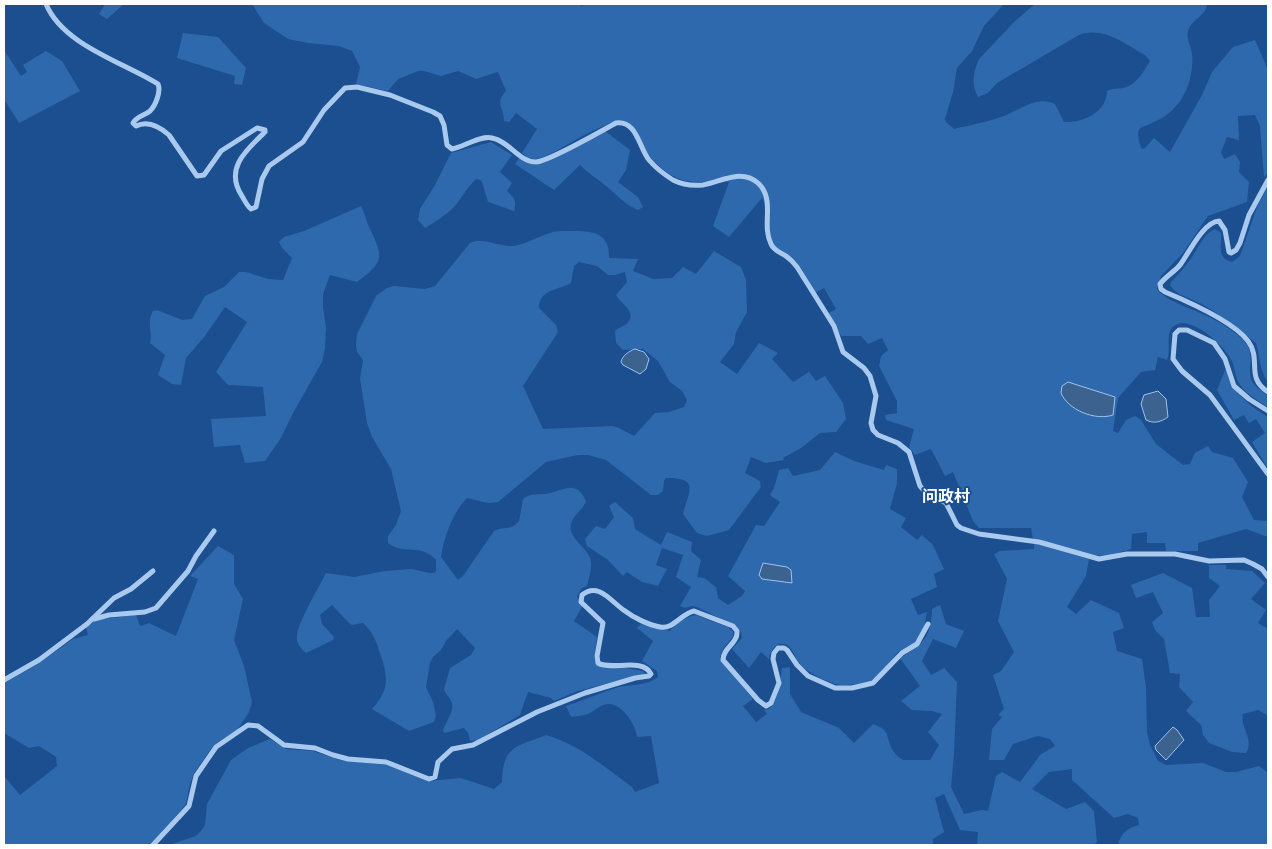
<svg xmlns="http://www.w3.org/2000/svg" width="1272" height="849" viewBox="0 0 1272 849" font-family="'Roboto Condensed','Noto Sans SC',sans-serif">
	<rect width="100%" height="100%" fill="#1b4f8f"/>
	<g fill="#2e69ad" fill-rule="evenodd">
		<polygon points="105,4 124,4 107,19 99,14"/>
		<path d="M252,4H579L581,6L587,4H1004L984,26L972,51L957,68L953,92L945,119L946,122L954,129C970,125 988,122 1004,116C1020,110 1036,95 1055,104L1064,122C1083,123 1107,112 1107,91C1113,88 1117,89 1123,88C1137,85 1143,72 1150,61L1145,55C1124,44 1104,26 1079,35L997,83L988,93L978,97C971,85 973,72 979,59L1014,22L1035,4H1207C1207,15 1191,20 1188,31C1186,39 1191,46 1192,54C1194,70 1188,93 1177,105C1172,111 1164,118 1156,121C1140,129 1134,125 1141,148L1144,149L1154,138L1170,152L1202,95L1212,72L1233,47L1255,40L1268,70V172L1264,178L1260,126L1255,115L1238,116L1239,140L1227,137L1221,152L1224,159L1235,154L1240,162L1239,172L1249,182L1247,202L1208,216L1183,253L1161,276L1157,289C1166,302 1197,310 1211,318C1221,323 1232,330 1240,337C1260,355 1244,368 1253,383C1257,389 1264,392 1268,396V408C1261,402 1246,394 1241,386C1235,379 1235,368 1232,361C1225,346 1186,309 1171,329C1166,338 1171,350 1167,360L1158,357L1155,370L1141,372L1118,398L1113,431L1118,433L1126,420L1135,416L1141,420L1156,444L1183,465L1190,464L1195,453L1208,446L1212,452L1233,458L1248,482L1242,497L1254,520L1268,521V537L1246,529L1198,543V551H1166L1165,543H1147V532L1132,534L1131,549L1108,556L1090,555L1033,540L1031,528H979L973,521L953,472L945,476L931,449L915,455L909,447L914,429L886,420L885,415L897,413V401L879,366L881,356L888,350L882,338L868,344L861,336H841L829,313L836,309L824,288L815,293L801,268L794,260L790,262C768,249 766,243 765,217C765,209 766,204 762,198L729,237L713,226L729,182C720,179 712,182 703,182C685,183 670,177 658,165C652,160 647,153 644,147C638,137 634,119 619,121C602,124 572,142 556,151C549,154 543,158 535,159C529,159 526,156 522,153L537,129L516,113L509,122L504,121C504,107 494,104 506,91L498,72L476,79L458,71L441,76L424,71H418L398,79L388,91L356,84L360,67L352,51L339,46L308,43L288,39L264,23Z"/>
		<polygon points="183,33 218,37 246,68 242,85 234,84 235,76 177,58"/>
		<polygon points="4,50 21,76 27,72 23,65 46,51 62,61 80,91 19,123 4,99"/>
		<path d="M605,131L630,150L626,170L618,182L638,197L643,207L638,210C625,205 616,194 605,185C596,178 588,173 580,165L554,190L515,164L519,158L534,165L544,163Z"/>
		<path d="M491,142L512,155L500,172L512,183L507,191C514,198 517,200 514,211L488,202L482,182L480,180L476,179C467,187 462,198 454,207C445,216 435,222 425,228L418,220L420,209L435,185L451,153Z"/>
		<path d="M1268,186V382C1259,371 1260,356 1256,343C1236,328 1216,310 1193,300C1184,296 1175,294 1170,285L1171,282C1178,275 1184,268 1190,260C1198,249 1203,234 1215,229L1221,233C1222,245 1216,258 1232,262L1240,256L1257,207Z"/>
		<path d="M361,206C365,213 366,221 370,229C384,258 384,262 357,282L330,275L323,294V307L326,328L325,348L322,362L293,413L281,438L265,461L245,463L240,445L214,447L211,419L266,416L263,387L228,385L216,372L247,322L225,307L205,336L186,358L181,385L172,384L158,375L165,355L150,343C153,331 146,323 153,311L157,310L182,320L192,319L205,296L224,287L239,272H246L268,279L283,280L292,258L282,248L279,242L284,237L304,231Z"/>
		<path d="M566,231C587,231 610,229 609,258L638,259L633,271L653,279L672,278L683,267L696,274L714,251L741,267L746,280L747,312L736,332L734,344L720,362L737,374L759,343L778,353L772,359L793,382L809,372L816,381L825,376L843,403L846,419L836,432L820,433L801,448L783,458L784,460L766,463L751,457L745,473L760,481L761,487L729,530L707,536L703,535L697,533L683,514C689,490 700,478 666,478L664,481L663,491L658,495H651L606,460L588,455H578L546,462L498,502L488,503L467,498C453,512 444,537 441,557L458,580L463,576L494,531C503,526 511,531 519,521L523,499C531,493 536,495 545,494C563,491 576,478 586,501C583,510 573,515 571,524C568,539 586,546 590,558C593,566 589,577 587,586L582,588L577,596L582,607L574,621L597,637L594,657L597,664L603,668H626L643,671L645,674L578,691L554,701L551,698L528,692L520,715L478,740L470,741L468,733L464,728L444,733L443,730C446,722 454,711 452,703C450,697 445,694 444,689L450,668L471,655L475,648L457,629L446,641L441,650L433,657L430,663L426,687L433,702L436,716L434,722L409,731L372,709C390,689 388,677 380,653C376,641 373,632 363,623L352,625L349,623L332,605L320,615L322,624L334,637L333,640L306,653C300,648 296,643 297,636C297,624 320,585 326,573L354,577L385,571L411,569L430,573H434L436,571V560C422,543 401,555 388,543V536L396,525L401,511L391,469L372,437L367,423L360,378L363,360L357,352L356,345L357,334L376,296L387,288L394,286L425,289L435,286L470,243C484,237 498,247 513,246C525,245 538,236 550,233C555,231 561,231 566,231ZM579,262L597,266L608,275H615L625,272L627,282L616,295C621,304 640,314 625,325C622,327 618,328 615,331L616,343L623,350L643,349L658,361L670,382L682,391L687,400L684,407L669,412L655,413L634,436L619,428L613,426L543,429L523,386L558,332L556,325L539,308C539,289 559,290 571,283L574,266Z"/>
		<path d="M1226,368C1231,391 1248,405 1268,417V469L1252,442L1265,433L1256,419L1249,423L1244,415L1234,420L1217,390Z"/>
		<path d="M835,452L854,461L884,470L886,465L897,469V483L890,509L906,518L901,527L917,540L922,535L933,545L944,569L934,574L937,587L911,599L918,615L927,612L923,632L916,642L899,651L876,679C869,682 849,686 841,685C830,684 808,673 800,664C795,659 794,649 787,645C777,640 770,650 769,659L761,652L749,668L732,649L742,638L741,632L737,627L697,607L692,606L685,608L680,606L691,587L676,577L683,555L662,548L656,565L667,569L658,586L642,582L627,572L623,576L608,560L587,546L585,539L596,526L605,529L614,517L609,506L615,502L633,518L635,529L661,545L667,532L692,542L691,551L701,560L697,577L704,578L716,587L718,598L728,605L742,596L745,591L728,576L756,525L764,526L780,502L770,495L774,488L779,470L788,468L793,476L820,470Z"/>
		<path d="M1034,543L1089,559L1086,576L1067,607L1076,614L1091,600L1119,613L1124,628L1113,632L1117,651L1142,659L1146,687L1147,732L1150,745L1158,761L1166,765L1203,763L1226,772H1236L1259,766L1268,773V845H1118C1121,833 1127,828 1139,825L1138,818L1128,814L1114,818L1072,780V769L1049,772L1032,789L1066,809L1085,802L1094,811L1097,842L1093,845H977L978,832L960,830L944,794L935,798L944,832L933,839V845H169L196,836L201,831L205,825L207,804L231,760L248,748L270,739L286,749L313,751L339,760L388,765L428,781L461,778L494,789L502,782C503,745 516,747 546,735C578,744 605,767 632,787L635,792L659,783L651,736L637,737C636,725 622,703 608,704C601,704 596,710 590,713C584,716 577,716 571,717L566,706C584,700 602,692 619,687C633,684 646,686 658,677L657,671L642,661L653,641L637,628L641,624L670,631C675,624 687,616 696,615L728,627L733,631V636C727,646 717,650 722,662L753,699L743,706L756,722L767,714L764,710L769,709C779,700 780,681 782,668L790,667V694L801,712L839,728L854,743L873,724C893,731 884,738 894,752C896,755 900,758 903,760H930L939,745L928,732L942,714L932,711L912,710L901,701L920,686L900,658C923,644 931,638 932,609L940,605L946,624L964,631L956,648L933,639L922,661L931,675L944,668L957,682L954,754L951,787L964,814L982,810L988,811L996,776L1002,772L1020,782L1041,754L1055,746L1050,739L1038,736L1013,744L1004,760H989L992,729L1002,717L998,715L1004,709L993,675L1001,671L1014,652L998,621L1007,579L994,554L1000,551L1034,549Z"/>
		<polygon points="218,546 234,555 234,584 243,599 234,640 244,666 252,702 249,712 238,729 213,746 194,773 190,784 186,804 151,845 4,845 4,776 20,795 57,766 56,757 39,746 29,748 4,733 4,683 36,665 73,639 88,635 86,628 95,620 136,615 140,626 149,623 176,636 198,579 190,576"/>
		<path d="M1209,565H1226V569L1252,571L1265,583L1251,599L1266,610L1258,623L1268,629V716L1258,710L1243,714C1240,728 1255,740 1246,753L1232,752L1209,743L1203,735L1201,725L1186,711L1193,702L1179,687L1180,674L1170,673L1164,639L1155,630L1152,622L1163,613L1153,592L1136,598L1131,585L1163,573L1192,588L1196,617H1210L1209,600L1220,586L1209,578Z"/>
	</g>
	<g fill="#3c6290" stroke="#9cc4f0">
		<path d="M635,349L644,352L649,359L646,369L640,374L623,365L621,362C622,356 629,351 635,349Z"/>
		<path d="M1068,382L1115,397L1113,415C1095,421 1068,410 1061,393L1062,386Z"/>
		<path d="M1158,391L1166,399L1168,417C1161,422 1154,424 1146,420L1141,404L1144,395Z"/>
		<polygon points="763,563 787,567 791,570 792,583 762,579 759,575"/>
		<polygon points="1173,727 1177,730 1184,740 1166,760 1156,750 1155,746"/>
	</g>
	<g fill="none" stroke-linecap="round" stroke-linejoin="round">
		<g stroke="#a9c9ee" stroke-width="5">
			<path d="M46,4C63,45 123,62 158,84C161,91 156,105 150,111C144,116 137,116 133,123L136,126C148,120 159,126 169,135L197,176L204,175L221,151L257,128L265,130V132C246,150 224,169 242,196C245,201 247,206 251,209L256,207L262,179L269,166L303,142L324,110L345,88L357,87L390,95L433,112L440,116L444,125L447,145L452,149C463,147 481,135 492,138C509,141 519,162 536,162C550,161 601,131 616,123C637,120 639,148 649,160C655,167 665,175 673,180C681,184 693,186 703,185C721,182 741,168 758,183C776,200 761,224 771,244C774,251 780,252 786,256C790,259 794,263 797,267L834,326L843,352L864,368L870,376L876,396L871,423L873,430L878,435L898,443L909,452L920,486L928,495L946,503L957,525L961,528L979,534L1039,542L1099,559L1127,554H1175L1209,561L1244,560L1253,564L1262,569L1268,577"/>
			<path d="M1268,180L1249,215L1240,243L1236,250L1231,253L1229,252L1225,230L1219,221C1203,222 1189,253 1180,265C1174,272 1165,277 1160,284L1161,289L1165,292C1189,302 1233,321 1248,341C1262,360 1245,377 1268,392"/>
			<polyline points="1268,411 1249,399 1234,386 1225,359 1214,343 1187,330 1179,330 1175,334 1173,359 1182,371 1210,395 1268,474"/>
			<polyline points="94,619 109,615 145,612 156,608 188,571 196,556 214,531"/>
			<polyline points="4,680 39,660 87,624 114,598 131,589 153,571"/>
			<path d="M153,845L189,806L196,776L216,747L248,725L258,726L284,745L315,748L333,755L348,759L386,762L429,779L435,777L438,762L452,749L473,745L537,712L585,693L635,678L649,676L651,674C643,657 611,671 598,663L597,656L603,623L581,602L582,595C599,581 612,603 625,611C634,618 649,625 660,627C673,630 682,613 694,611L733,626L737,631C738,644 723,647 723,660L758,700L766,706L771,703L779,683L773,659L774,653L778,648H784L787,650L797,665L808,676L835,688H852L873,683L902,653L917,644L928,624"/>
		</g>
	</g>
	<g text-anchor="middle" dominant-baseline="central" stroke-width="4" stroke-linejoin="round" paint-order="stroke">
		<g font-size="16" font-weight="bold" fill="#fff" stroke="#1b4f8f">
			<text x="946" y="496">问政村</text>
		</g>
	</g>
	<rect width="1272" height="849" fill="none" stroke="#ffffff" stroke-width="10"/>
</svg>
